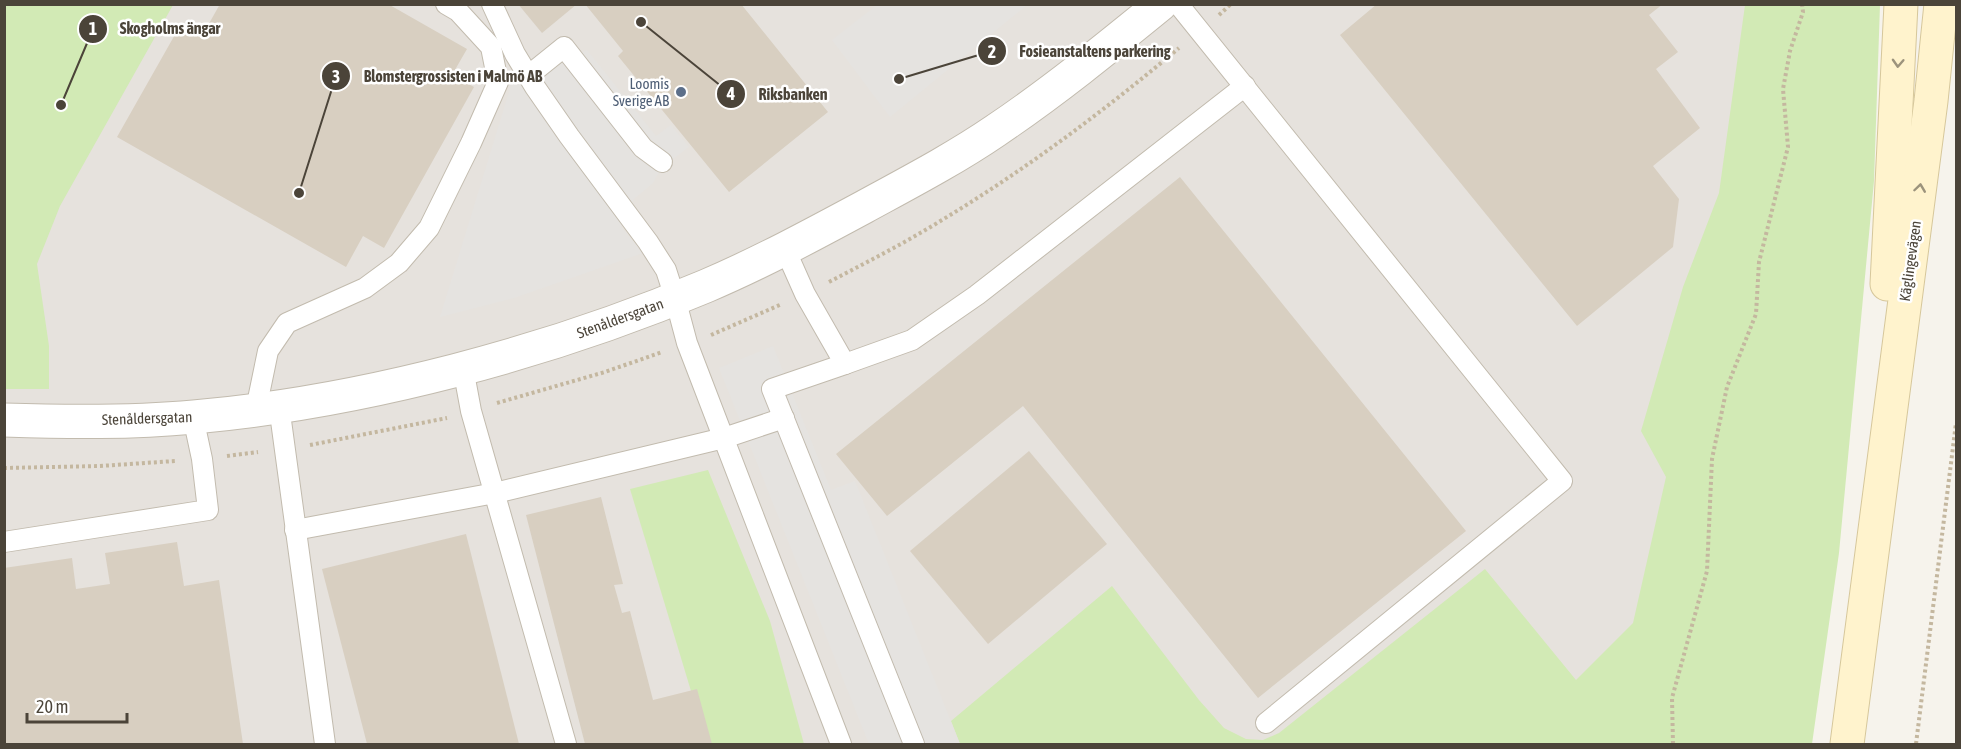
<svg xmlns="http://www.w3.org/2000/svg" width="1961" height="749" viewBox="0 0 1961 749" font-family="'Asap Condensed',sans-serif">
	<rect width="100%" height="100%" fill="#f6f3ec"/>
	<polygon fill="#e6e2dd" points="4,5 1845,5 1797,744 5,744"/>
	<g fill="#d2eab5">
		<polygon points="4,5 173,5 60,206 37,264 49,346 49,389 5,389"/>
		<polygon points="1745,5 1880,5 1874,181 1839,553 1812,744 960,744 951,721 1112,586 1199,700 1224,728 1246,739 1263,740 1279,733 1485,569 1576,680 1633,623 1666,477 1641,431 1683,287 1719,193"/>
		<polygon points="708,470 770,621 804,744 707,744 630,489"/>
	</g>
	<g fill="#e5e3e0">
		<polygon points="877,5 877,4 1027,5 890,117 832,40"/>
		<polygon points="587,50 656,136 671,125 689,147 662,167 653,183 634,199 621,227 643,253 514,298 440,317 513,79"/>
		<polygon points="773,346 831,490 855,481 960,744 869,744 719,368"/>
	</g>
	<g fill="#d8cfc1">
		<polygon points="220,4 388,4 467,49 452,75 474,87 384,248 363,236 346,267 117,137 181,24 202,36"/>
		<polygon points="518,4 577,4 542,33"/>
		<polygon points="585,4 741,4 828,112 729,192 618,56 623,51"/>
		<polygon points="1377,4 1663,4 1649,15 1678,52 1656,69 1700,128 1653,166 1679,199 1673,247 1577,326 1340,35"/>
		<polygon points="1180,177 1466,531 1258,698 1023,406 887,516 836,454"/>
		<polygon points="1029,451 1107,544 988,644 910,551"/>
		<polygon points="601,497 623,584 614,585 622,613 630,611 653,700 697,689 712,744 585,744 526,515"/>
		<polygon points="466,534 519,744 367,744 322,569"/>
		<polygon points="177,542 184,586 219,580 243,744 4,744 4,568 72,558 76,589 110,584 105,553"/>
	</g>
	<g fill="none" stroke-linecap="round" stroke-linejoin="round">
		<defs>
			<g id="service">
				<polyline points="492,4 515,54 535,87 569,136 648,242 666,270 675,298 687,343 841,744"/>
				<polyline points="1178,4 1562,481 1266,723"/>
				<polyline points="528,76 564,47 643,148 662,162"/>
				<polyline points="785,249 805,294 845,364 912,340 977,295 1245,86"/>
				<polyline points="845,364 772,389 914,744"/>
				<polyline points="463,368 471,411 566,744"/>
				<polyline points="279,406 325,744"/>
				<polyline points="256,409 268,351 287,323 365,288 399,263 429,228 471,143 498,82 491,47 458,11 446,4"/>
				<polyline points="295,530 495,493 724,438 784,418"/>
				<polyline points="4,542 208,510 202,459 193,417"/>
			</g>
			<path id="minor" d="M4,420C67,422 131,423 194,417C363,402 550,352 706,286C760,263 812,235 864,207C908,183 954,159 995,131C1053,92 1107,48 1161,4"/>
			<g id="secondary">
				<polyline points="1887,284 1901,4"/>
				<polyline points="1847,744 1931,101 1941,4"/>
			</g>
		</defs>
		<use href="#service" stroke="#c2bbae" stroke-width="22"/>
		<use href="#minor" stroke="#c2bbae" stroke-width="35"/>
		<use href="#secondary" stroke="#d6c79b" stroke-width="35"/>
		<g stroke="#c4b79f" stroke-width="4" stroke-dasharray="3 3" stroke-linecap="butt">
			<polyline points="1219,15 1231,4"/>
			<path d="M829,282C867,262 905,243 942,220C1025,170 1104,111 1179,48"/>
			<polyline points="711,335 782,304"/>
			<polyline points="497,403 605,372 662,352"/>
			<polyline points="310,445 447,418"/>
			<polyline points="227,456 258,452"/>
			<polyline points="4,468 100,466 175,461"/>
			<polyline points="1673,744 1672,698 1707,571 1712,459 1727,387 1756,314 1759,262 1788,147 1783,89 1790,51 1803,12 1802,4"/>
			<polyline points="1916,744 1956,423"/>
		</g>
		<use href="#service" stroke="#fff" stroke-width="20"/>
		<use href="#minor" stroke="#fff" stroke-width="33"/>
		<use href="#secondary" stroke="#fff3cd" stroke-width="33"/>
	</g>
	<defs><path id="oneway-chevron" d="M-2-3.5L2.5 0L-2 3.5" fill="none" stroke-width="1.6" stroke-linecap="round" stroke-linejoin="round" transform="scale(1.5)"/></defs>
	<g stroke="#9c937c">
		<use href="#oneway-chevron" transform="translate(1898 63) rotate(93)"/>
		<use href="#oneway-chevron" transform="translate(1920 188) rotate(-82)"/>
	</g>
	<circle fill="#5c6f8a" stroke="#fff" stroke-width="2" cx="681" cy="92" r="6"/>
	<g text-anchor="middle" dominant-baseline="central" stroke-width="5" stroke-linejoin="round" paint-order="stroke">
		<g font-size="15" fill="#4e5e75" stroke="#fff" text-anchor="end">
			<text x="669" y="83">Loomis<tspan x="669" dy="17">Sverige AB</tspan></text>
		</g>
		<g font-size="15" fill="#4b4439" stroke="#fff">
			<text transform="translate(1910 261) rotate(-82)">Käglingevägen</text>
			<text transform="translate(620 318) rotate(-20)">Stenåldersgatan</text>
			<text transform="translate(147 418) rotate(-2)">Stenåldersgatan</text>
		</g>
	</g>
	<path fill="none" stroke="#4b4439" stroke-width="2" d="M61 105L93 29M899 79L992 51M299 193L336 76M641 22L731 94"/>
	<g fill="#4b4439" stroke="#fff" stroke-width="2">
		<circle cx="61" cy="105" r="6"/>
		<circle cx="899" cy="79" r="6"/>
		<circle cx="299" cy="193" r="6"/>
		<circle cx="641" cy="22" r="6"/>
		<circle cx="93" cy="29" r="15"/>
		<circle cx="992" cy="51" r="15"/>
		<circle cx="336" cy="76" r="15"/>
		<circle cx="731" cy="94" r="15"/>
	</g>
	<g font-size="18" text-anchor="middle" font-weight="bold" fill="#fff">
		<text x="93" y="35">1</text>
		<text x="992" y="58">2</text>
		<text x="336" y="83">3</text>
		<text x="731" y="100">4</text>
	</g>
	<g font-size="16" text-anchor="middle" font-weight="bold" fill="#4b4439" stroke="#fff" stroke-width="5" stroke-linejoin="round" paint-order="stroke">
		<text x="170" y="34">Skogholms ängar</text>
		<text x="1095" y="57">Fosieanstaltens parkering</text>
		<text x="453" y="82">Blomstergrossisten i Malmö AB</text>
		<text x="793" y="100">Riksbanken</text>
	</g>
	<rect width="1961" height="749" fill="none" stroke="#4b4439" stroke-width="12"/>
	<path d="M27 713v9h100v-9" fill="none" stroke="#4b4439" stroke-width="3"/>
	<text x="36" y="713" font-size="18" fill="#4b4439" stroke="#ffffff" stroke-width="4.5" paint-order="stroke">20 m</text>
</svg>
